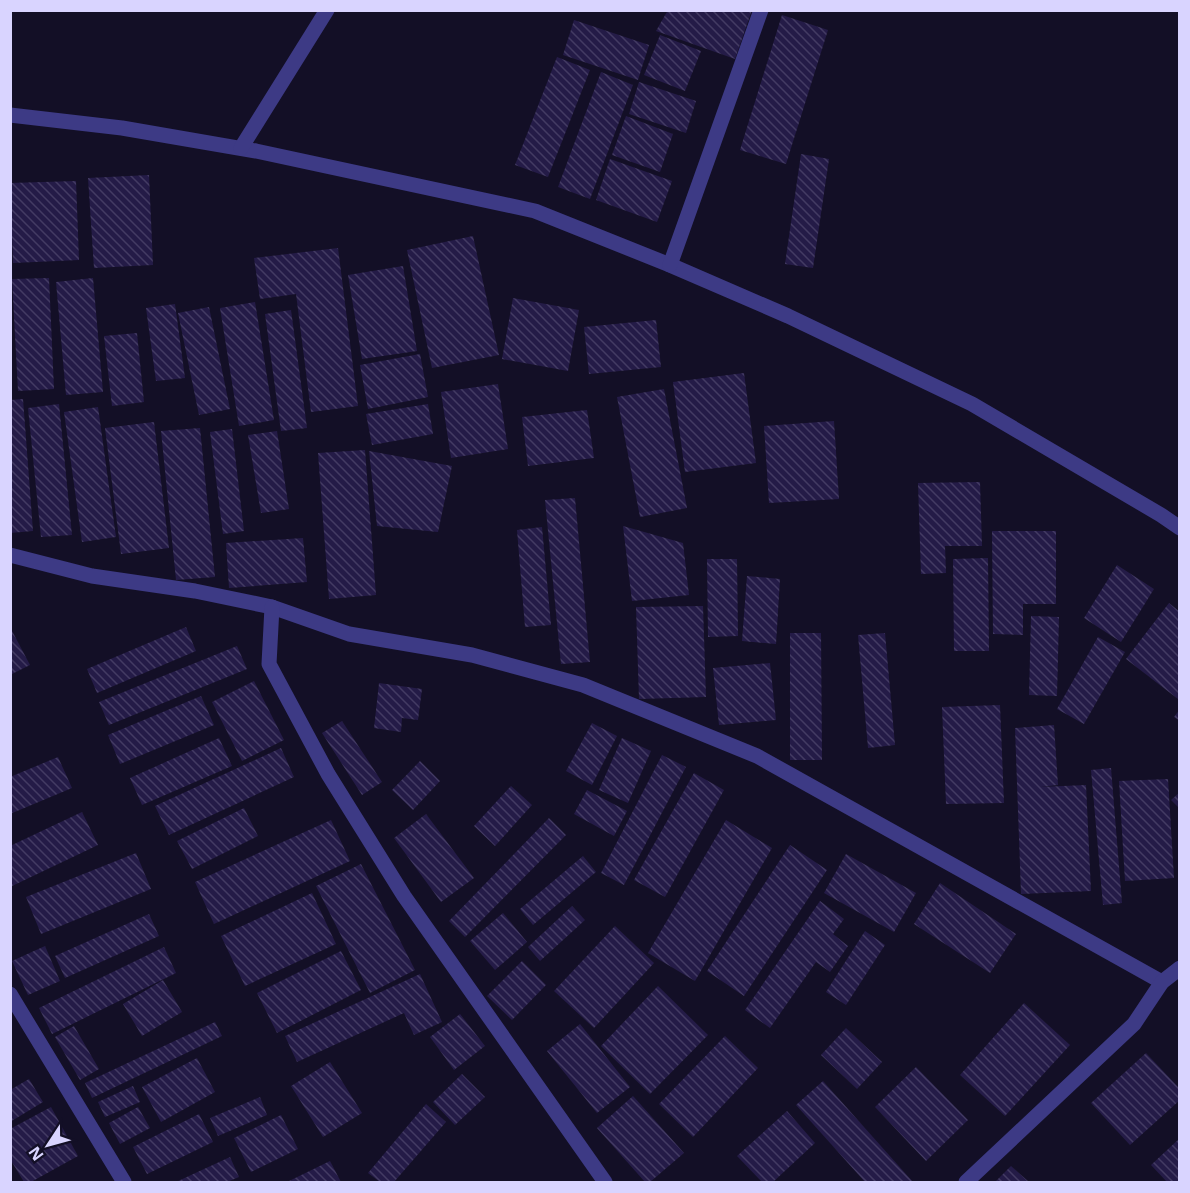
<svg xmlns="http://www.w3.org/2000/svg" width="1190" height="1193" viewBox="0 0 1190 1193" font-family="'Open Sans',sans-serif">
	<defs>
		<pattern id="building-back-hatch" width="6" height="6" patternUnits="userSpaceOnUse" patternTransform="scale(1.5)"><rect width="6" height="6" fill="#241b47"/><path d="M-1 5l2 2M0 0l6 6M5-1l2 2" fill="none" stroke="#433b63"/></pattern>
	</defs>
	<rect width="100%" height="100%" fill="#130f26"/>
	<g fill="url(#building-back-hatch)">
		<polygon points="668,10 752,10 735,59 656,31"/>
		<polygon points="782,15 828,30 786,164 740,150"/>
		<polygon points="574,20 649,45 638,80 563,55"/>
		<polygon points="660,35 701,51 685,91 644,75"/>
		<polygon points="557,57 590,70 548,177 515,165"/>
		<polygon points="601,72 633,85 590,199 558,187"/>
		<polygon points="639,82 696,101 686,133 629,114"/>
		<polygon points="626,116 673,134 660,172 612,155"/>
		<polygon points="801,154 829,159 813,268 785,264"/>
		<polygon points="610,159 672,181 657,222 596,200"/>
		<polygon points="149,175 153,265 94,268 88,178"/>
		<polygon points="76,181 79,260 13,263 10,183"/>
		<polygon points="473,236 499,355 432,368 407,250"/>
		<polygon points="338,248 358,406 311,412 296,294 260,299 254,258"/>
		<polygon points="403,266 417,351 362,359 348,275"/>
		<polygon points="49,278 54,389 18,391 12,279"/>
		<polygon points="93,278 103,392 66,395 56,282"/>
		<polygon points="513,298 579,310 568,371 502,359"/>
		<polygon points="255,302 274,420 239,426 220,308"/>
		<polygon points="175,304 185,378 156,381 146,308"/>
		<polygon points="209,307 230,409 199,415 178,313"/>
		<polygon points="291,310 307,428 281,431 265,314"/>
		<polygon points="656,320 661,367 589,374 584,327"/>
		<polygon points="137,333 144,402 112,406 104,336"/>
		<polygon points="420,354 428,397 368,409 360,365"/>
		<polygon points="744,373 756,463 685,472 673,382"/>
		<polygon points="498,384 508,449 451,458 441,392"/>
		<polygon points="664,389 687,508 640,517 617,397"/>
		<polygon points="23,399 33,531 10,533 10,400"/>
		<polygon points="59,404 72,535 41,537 28,408"/>
		<polygon points="428,404 433,434 372,445 366,414"/>
		<polygon points="98,407 116,537 82,542 64,412"/>
		<polygon points="587,410 594,458 528,466 522,417"/>
		<polygon points="834,421 839,499 769,503 764,426"/>
		<polygon points="154,422 169,548 121,554 105,428"/>
		<polygon points="200,428 215,577 176,580 161,431"/>
		<polygon points="232,429 244,531 223,534 210,432"/>
		<polygon points="277,431 289,509 261,513 248,435"/>
		<polygon points="365,450 376,595 329,599 318,453"/>
		<polygon points="369,451 452,466 438,532 377,526"/>
		<polygon points="980,482 982,546 945,546 946,573 921,574 918,483"/>
		<polygon points="575,498 590,662 561,664 545,500"/>
		<polygon points="623,526 683,543 689,595 632,601"/>
		<polygon points="542,527 551,625 525,627 517,530"/>
		<polygon points="992,531 1056,531 1056,604 1023,604 1023,635 993,634"/>
		<polygon points="303,538 307,582 229,588 226,543"/>
		<polygon points="988,558 989,651 954,651 953,559"/>
		<polygon points="707,559 737,559 738,636 708,637"/>
		<polygon points="1117,565 1154,589 1121,642 1084,618"/>
		<polygon points="747,576 780,579 776,644 742,641"/>
		<polygon points="1169,603 1180,612 1178,699 1126,659"/>
		<polygon points="703,606 706,697 639,699 636,607"/>
		<polygon points="1031,616 1059,617 1057,696 1029,695"/>
		<polygon points="10,627 30,665 10,675"/>
		<polygon points="186,627 196,651 97,693 87,669"/>
		<polygon points="790,633 821,633 822,760 790,760"/>
		<polygon points="885,633 895,745 868,748 858,635"/>
		<polygon points="1098,637 1125,652 1084,724 1057,709"/>
		<polygon points="237,646 247,669 109,725 99,702"/>
		<polygon points="770,663 776,720 719,725 713,668"/>
		<polygon points="254,681 284,740 242,761 212,702"/>
		<polygon points="379,683 422,689 418,720 402,718 401,732 374,728"/>
		<polygon points="201,696 214,725 120,764 108,735"/>
		<polygon points="1000,705 1004,803 946,804 942,707"/>
		<polygon points="1180,709 1180,721 1174,717"/>
		<polygon points="342,721 382,782 362,795 322,733"/>
		<polygon points="592,723 617,736 592,785 566,771"/>
		<polygon points="1054,725 1058,785 1040,787 1086,785 1091,891 1021,894 1015,728"/>
		<polygon points="219,738 232,766 142,805 130,778"/>
		<polygon points="622,738 651,751 628,803 599,790"/>
		<polygon points="281,748 294,777 169,835 155,806"/>
		<polygon points="662,755 686,767 624,885 601,873"/>
		<polygon points="58,757 72,788 10,814 10,777"/>
		<polygon points="420,761 440,781 413,810 392,790"/>
		<polygon points="1111,768 1122,903 1103,905 1091,770"/>
		<polygon points="694,773 724,790 665,897 634,880"/>
		<polygon points="1168,779 1174,878 1125,881 1119,781"/>
		<polygon points="511,786 532,805 495,846 474,826"/>
		<polygon points="587,790 627,811 614,836 574,814"/>
		<polygon points="1180,792 1180,809 1171,800"/>
		<polygon points="244,808 258,836 192,869 177,841"/>
		<polygon points="82,812 98,845 10,887 10,846"/>
		<polygon points="426,814 474,878 441,902 394,838"/>
		<polygon points="549,818 566,835 465,937 449,921"/>
		<polygon points="331,820 350,861 214,924 195,882"/>
		<polygon points="726,820 772,848 695,981 648,953"/>
		<polygon points="790,845 827,870 744,996 707,971"/>
		<polygon points="136,853 151,889 41,934 26,897"/>
		<polygon points="846,854 916,893 894,932 824,893"/>
		<polygon points="583,856 596,872 533,925 520,909"/>
		<polygon points="361,864 415,970 370,993 316,886"/>
		<polygon points="940,883 1016,934 990,973 914,924"/>
		<polygon points="312,893 336,944 245,986 221,936"/>
		<polygon points="820,901 844,919 833,934 848,946 830,972 816,962 770,1028 745,1010"/>
		<polygon points="572,906 585,920 540,961 528,947"/>
		<polygon points="503,913 527,942 495,970 470,941"/>
		<polygon points="149,914 159,936 65,978 55,956"/>
		<polygon points="615,926 654,963 594,1028 554,991"/>
		<polygon points="865,931 885,945 846,1005 826,992"/>
		<polygon points="45,946 60,981 28,995 12,961"/>
		<polygon points="164,947 176,973 52,1034 39,1008"/>
		<polygon points="341,951 361,990 277,1033 257,993"/>
		<polygon points="522,961 546,985 512,1020 487,996"/>
		<polygon points="420,974 442,1022 414,1035 404,1013 297,1062 285,1036"/>
		<polygon points="163,980 182,1012 142,1036 123,1004"/>
		<polygon points="658,986 708,1035 650,1094 601,1046"/>
		<polygon points="1024,1003 1070,1045 1005,1116 960,1075"/>
		<polygon points="460,1014 485,1046 454,1070 430,1037"/>
		<polygon points="215,1022 222,1036 92,1098 85,1083"/>
		<polygon points="580,1024 630,1087 597,1113 547,1051"/>
		<polygon points="74,1026 99,1069 80,1080 55,1037"/>
		<polygon points="846,1028 882,1062 857,1089 821,1055"/>
		<polygon points="725,1036 758,1068 693,1137 659,1104"/>
		<polygon points="1146,1053 1180,1089 1180,1100 1130,1145 1091,1103"/>
		<polygon points="197,1058 215,1092 161,1122 142,1087"/>
		<polygon points="330,1062 362,1113 323,1137 291,1086"/>
		<polygon points="916,1067 968,1120 926,1161 875,1107"/>
		<polygon points="462,1074 485,1097 455,1125 433,1102"/>
		<polygon points="29,1079 43,1102 10,1122 10,1090"/>
		<polygon points="823,1081 913,1182 865,1182 796,1105"/>
		<polygon points="133,1086 140,1102 105,1117 98,1102"/>
		<polygon points="633,1096 684,1153 650,1182 645,1182 597,1128"/>
		<polygon points="260,1097 267,1115 218,1136 210,1118"/>
		<polygon points="426,1104 446,1122 394,1182 380,1182 368,1173"/>
		<polygon points="51,1107 78,1156 31,1182 24,1182 10,1159 10,1129"/>
		<polygon points="138,1107 150,1128 120,1144 109,1123"/>
		<polygon points="787,1111 815,1143 773,1182 762,1182 737,1156"/>
		<polygon points="199,1114 213,1142 147,1174 133,1147"/>
		<polygon points="281,1115 298,1149 251,1172 234,1138"/>
		<polygon points="1180,1138 1180,1182 1167,1182 1151,1165"/>
		<polygon points="230,1157 239,1177 227,1182 176,1182"/>
		<polygon points="330,1161 341,1182 287,1182"/>
		<polygon points="1011,1166 1029,1182 995,1182"/>
	</g>
	<g fill="none" stroke-linecap="round" stroke-linejoin="round">
		<g stroke="#3d3a85" stroke-width="15">
			<polyline points="10,115 122,128 256,151 535,211 670,265 788,316 972,404 1161,515 1180,528"/>
			<polyline points="241,148 327,10"/>
			<polyline points="670,265 761,10"/>
			<polyline points="10,555 92,576 195,591 272,607 349,634 472,655 583,685 757,756 1162,982"/>
			<polyline points="272,607 269,664 328,774 404,896 605,1182"/>
			<polyline points="10,994 124,1182"/>
			<polyline points="966,1182 1134,1024 1162,982 1180,968"/>
		</g>
	</g>
	<rect width="1190" height="1193" fill="none" stroke="#d9d4ff" stroke-width="24"/>
	<g transform="translate(48 1145) rotate(234)" stroke="#130f26" stroke-width="4.5" paint-order="stroke">
	<path d="M0-4.5L10 22L0 15L-10 22Z" fill="#d9d4ff"/>
	<text y="-9" font-size="16" font-weight="bold" text-anchor="middle" fill="#d9d4ff">N</text>
	</g>
</svg>
